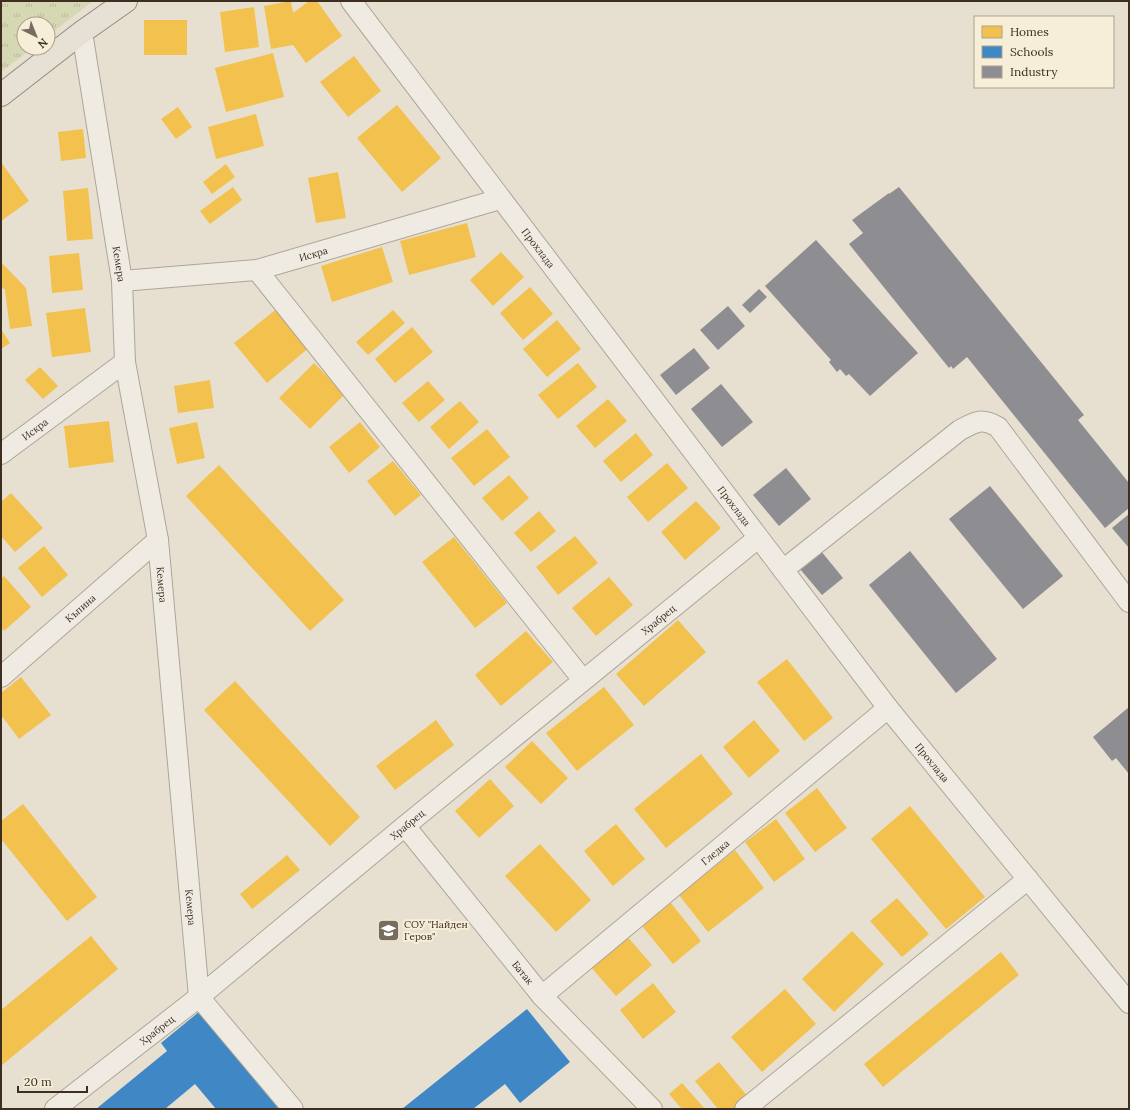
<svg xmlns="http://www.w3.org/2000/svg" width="1130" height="1110" viewBox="0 0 1130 1110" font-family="Lora,serif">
	<defs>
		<pattern id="grass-tufts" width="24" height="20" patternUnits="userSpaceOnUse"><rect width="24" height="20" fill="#d6d7b3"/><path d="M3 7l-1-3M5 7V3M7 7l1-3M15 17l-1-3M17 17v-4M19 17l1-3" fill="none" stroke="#b9b99a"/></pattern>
	</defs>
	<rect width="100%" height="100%" fill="#e7e0d1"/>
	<polygon fill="url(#grass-tufts)" points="1,1 93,1 48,36 48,24 24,24 24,48 32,48 1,72"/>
	<g fill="#f2c14e">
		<polygon points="291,1 293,13 309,1 317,1 342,36 306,63 293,45 271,49 264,6"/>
		<polygon points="254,7 259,47 225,52 220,12"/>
		<rect x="144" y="20" width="43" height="35"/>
		<polygon points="273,53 284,97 226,112 215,68"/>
		<polygon points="354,56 381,91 348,117 320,82"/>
		<polygon points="397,105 441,158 402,192 357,138"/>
		<polygon points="178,107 192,127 176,139 161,119"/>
		<polygon points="256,114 264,146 216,159 208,127"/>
		<polygon points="83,129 86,158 61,161 58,132"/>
		<polygon points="1,162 29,201 1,221"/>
		<polygon points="226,164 235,177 212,194 203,182"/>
		<polygon points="338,172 346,218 316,223 308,178"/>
		<polygon points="233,187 242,200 210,224 200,211"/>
		<polygon points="88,188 93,239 67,241 63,191"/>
		<polygon points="467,223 476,257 409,275 400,241"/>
		<polygon points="382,247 393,282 332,302 321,266"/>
		<polygon points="501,252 524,277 493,306 470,280"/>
		<polygon points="79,253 83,290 52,293 49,256"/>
		<polygon points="1,262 26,288 32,326 10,329 5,291 6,291 1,286"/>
		<polygon points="530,287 553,314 523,340 500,313"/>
		<polygon points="279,307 311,346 267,383 234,343"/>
		<polygon points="85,308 91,352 52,357 46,313"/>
		<polygon points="393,310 405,323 368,355 356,342"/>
		<polygon points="557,320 581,349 547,377 523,349"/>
		<polygon points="412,327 433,352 395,383 375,359"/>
		<polygon points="1,329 10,343 1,349"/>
		<polygon points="314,363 345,394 310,429 279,398"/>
		<polygon points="578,363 597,387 558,419 538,395"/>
		<polygon points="40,367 58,386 43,399 25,380"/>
		<polygon points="210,380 214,408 178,413 174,386"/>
		<polygon points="428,381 445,400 419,422 402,403"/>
		<polygon points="608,399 627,421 595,448 576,426"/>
		<polygon points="460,401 479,422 449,449 430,427"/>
		<polygon points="109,421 114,462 69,468 64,426"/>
		<polygon points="197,422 205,458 177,464 169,428"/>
		<polygon points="360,422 380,447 349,473 329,447"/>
		<polygon points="487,429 510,457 474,486 451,458"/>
		<polygon points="636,433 653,455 621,482 603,461"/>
		<polygon points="393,461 421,495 395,516 367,481"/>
		<polygon points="667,463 688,488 648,522 627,497"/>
		<polygon points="219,465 344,600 310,631 186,496"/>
		<polygon points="509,475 529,498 502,521 482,498"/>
		<polygon points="11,493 43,528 15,552 1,536 1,502"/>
		<polygon points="696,501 721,528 685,560 661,532"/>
		<polygon points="539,511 556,531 531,552 514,533"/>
		<polygon points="575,536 598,563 558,595 536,567"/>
		<polygon points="454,537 507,603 475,628 422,562"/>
		<polygon points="44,546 68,575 42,597 18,568"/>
		<polygon points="4,576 31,607 4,631 1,627 1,579"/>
		<polygon points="609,577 633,605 596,636 572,608"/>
		<polygon points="678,620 706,652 644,706 616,674"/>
		<polygon points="526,631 553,662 501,706 475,675"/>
		<polygon points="787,659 833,718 804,741 757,682"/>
		<polygon points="21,677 51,715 19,739 1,715 1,693"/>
		<polygon points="235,681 360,817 330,846 204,710"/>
		<polygon points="604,687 634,725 577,771 546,733"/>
		<polygon points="436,720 454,745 395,790 376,766"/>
		<polygon points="754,720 780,751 749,778 723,747"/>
		<polygon points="532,741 568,778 541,804 505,767"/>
		<polygon points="701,754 733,794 666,848 634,809"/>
		<polygon points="490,779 514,806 479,838 455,811"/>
		<polygon points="817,788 847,828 815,852 785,813"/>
		<polygon points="23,804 97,897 67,921 1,839 1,821"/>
		<polygon points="910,806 985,897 946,929 871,839"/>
		<polygon points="776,819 805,859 774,882 745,842"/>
		<polygon points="616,824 645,859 613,886 584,851"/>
		<polygon points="540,844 591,900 556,932 505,876"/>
		<polygon points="735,850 764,888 708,932 679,895"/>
		<polygon points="287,855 300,870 252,909 240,894"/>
		<polygon points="897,898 929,934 902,957 870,921"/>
		<polygon points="671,903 701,941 673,964 642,926"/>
		<polygon points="852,931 884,964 834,1012 802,979"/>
		<polygon points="626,935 652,965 616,996 590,966"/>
		<polygon points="91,936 118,969 1,1066 1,1010"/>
		<polygon points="1001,952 1019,975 883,1087 864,1064"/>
		<polygon points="653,983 676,1012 643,1039 620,1010"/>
		<polygon points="785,989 816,1024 762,1072 731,1037"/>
		<polygon points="719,1062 749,1098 736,1109 718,1109 695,1081"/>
		<polygon points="682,1083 705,1109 682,1109 669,1094"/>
	</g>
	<g fill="#3f88c5">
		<polygon points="527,1009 570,1062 520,1103 505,1084 473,1109 402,1109"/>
		<polygon points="200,1011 282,1109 216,1109 195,1084 165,1109 96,1109 167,1051 161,1043"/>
	</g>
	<g fill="#8d8d92">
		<polygon points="899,187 1084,415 1078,420 1129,483 1129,508 1105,528 967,357 953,369 951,366 949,368 849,244 863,233 852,220 889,193 889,194"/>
		<polygon points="816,240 918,353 870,396 849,374 846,376 840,369 837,372 829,362 831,360 765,286"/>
		<polygon points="759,289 767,297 750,313 742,305"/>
		<polygon points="728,306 745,326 718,350 700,330"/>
		<polygon points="694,348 710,368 676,395 660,375"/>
		<polygon points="721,384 753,422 722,447 691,409"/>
		<polygon points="786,468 811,499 779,526 753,495"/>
		<polygon points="990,486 1063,576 1023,609 949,519"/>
		<polygon points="1129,514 1129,548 1112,528"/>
		<polygon points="821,551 843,578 822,595 800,569"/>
		<polygon points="910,551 997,659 956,693 869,585"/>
		<polygon points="1129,707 1129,774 1116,758 1112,761 1093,737"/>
	</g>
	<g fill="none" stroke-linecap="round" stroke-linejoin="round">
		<defs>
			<g id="street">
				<path id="s1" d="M351,1L888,708L1129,1003"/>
				<path id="s2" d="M82,32L122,281L125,362L158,540L199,997L293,1109"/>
				<polyline points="257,270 583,680"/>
				<path id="s3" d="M122,281L257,270L500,199"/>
				<path id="s4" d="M1,454L125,362"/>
				<path d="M783,570L960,430C976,422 981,417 998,427L1129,602"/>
				<path id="s5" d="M1,677L158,540"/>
				<path id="s6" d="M405,826L542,996L652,1109"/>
				<path id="s7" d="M542,996L888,708"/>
				<path id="s8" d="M55,1109L199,997L405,826L758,538"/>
				<polyline points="745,1109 1028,879"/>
			</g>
			<polyline id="primary" points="1,95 82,32 126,1"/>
		</defs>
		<use href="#street" stroke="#ada599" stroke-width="22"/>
		<use href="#primary" stroke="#928b80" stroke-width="24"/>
		<use href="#street" stroke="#efebe3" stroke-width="20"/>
		<use href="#primary" stroke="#e6e1d4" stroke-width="22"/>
	</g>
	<defs>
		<symbol id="school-square" viewBox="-11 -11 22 22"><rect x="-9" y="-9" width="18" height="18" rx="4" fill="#786c5e" stroke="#f7eed8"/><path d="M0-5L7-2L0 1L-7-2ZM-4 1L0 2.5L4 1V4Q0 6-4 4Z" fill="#fff"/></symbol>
	</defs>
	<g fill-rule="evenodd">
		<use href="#school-square" x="376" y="918" width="25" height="25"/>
	</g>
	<g text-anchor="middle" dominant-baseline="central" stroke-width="4" stroke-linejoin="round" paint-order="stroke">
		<g font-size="10" fill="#3d2e20" stroke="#f7eed8">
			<text stroke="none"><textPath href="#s1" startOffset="310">Прохлада</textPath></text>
			<text stroke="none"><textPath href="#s3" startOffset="194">Искра</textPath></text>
			<text stroke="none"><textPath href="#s2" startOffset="235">Кемера</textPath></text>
			<text stroke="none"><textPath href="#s4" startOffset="42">Искра</textPath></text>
			<text stroke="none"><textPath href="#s1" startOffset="634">Прохлада</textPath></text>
			<text stroke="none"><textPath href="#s2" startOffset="559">Кемера</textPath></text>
			<text stroke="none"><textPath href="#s5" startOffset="105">Къпина</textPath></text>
			<text stroke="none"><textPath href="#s8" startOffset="777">Храбрец</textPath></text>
			<text stroke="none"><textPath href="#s1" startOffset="958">Прохлада</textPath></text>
			<text stroke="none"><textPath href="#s8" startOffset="453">Храбрец</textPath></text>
			<text stroke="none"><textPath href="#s7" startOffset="225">Гледка</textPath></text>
			<text stroke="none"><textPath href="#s2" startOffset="883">Кемера</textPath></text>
			<text stroke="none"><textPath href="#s6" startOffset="188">Батак</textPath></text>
			<text stroke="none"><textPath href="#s8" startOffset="129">Храбрец</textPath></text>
		</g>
		<g font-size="10" fill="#3d2e20" stroke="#f7eed8" text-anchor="start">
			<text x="404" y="924">СОУ "Найден<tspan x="404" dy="12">Геров"</tspan></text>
		</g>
	</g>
	<rect width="1130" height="1110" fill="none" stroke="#3d2e20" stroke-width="4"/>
	<rect x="974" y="16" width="140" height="72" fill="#f7eed8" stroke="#ada18e"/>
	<rect x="982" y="26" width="20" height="12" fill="#f2c14e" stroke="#ada18e"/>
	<text x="1010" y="36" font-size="12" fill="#3d2e20">Homes</text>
	<rect x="982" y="46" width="20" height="12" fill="#3f88c5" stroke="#ada18e"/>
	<text x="1010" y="56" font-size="12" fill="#3d2e20">Schools</text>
	<rect x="982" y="66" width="20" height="12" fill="#8d8d92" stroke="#ada18e"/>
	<text x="1010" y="76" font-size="12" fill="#3d2e20">Industry</text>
	<g transform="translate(36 36) rotate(137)"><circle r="19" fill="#f7eed8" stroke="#ada18e"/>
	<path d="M0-3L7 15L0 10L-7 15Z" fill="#786c5e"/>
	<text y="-6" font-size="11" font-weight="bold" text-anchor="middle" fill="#3d2e20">N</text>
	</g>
	<path d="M18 1086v6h69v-6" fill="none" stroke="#3d2e20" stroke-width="2"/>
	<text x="24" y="1086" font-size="12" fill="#3d2e20" stroke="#f7eed8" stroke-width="3" paint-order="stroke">20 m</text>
</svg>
